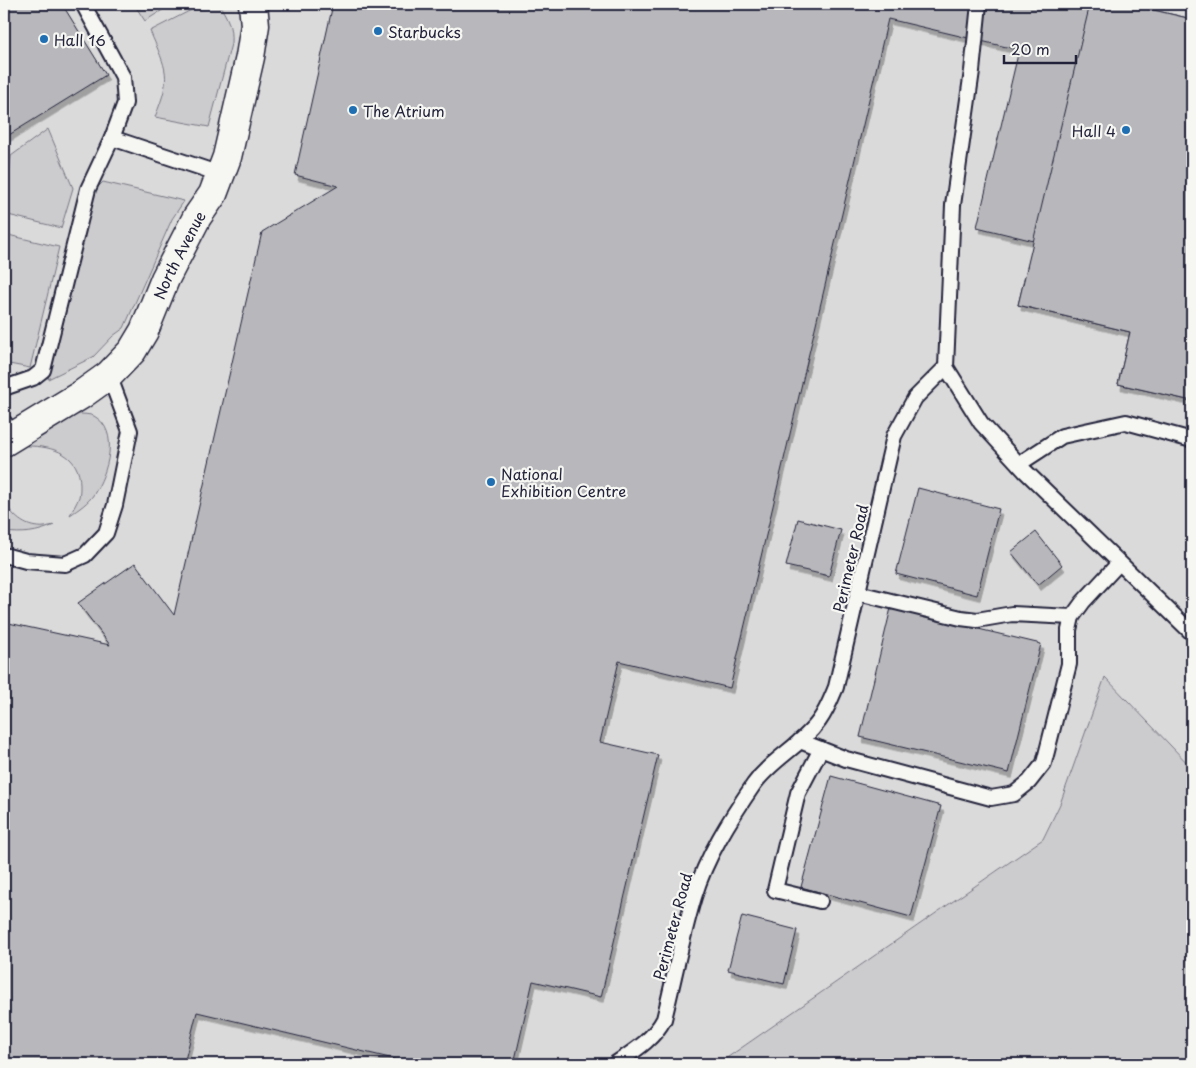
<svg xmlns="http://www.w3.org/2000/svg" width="1196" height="1068" viewBox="0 0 1196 1068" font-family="'Playpen Sans',sans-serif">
	<defs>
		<filter id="shadow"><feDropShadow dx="3" dy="5.5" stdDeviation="0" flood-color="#0004"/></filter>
	</defs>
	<rect width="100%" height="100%" fill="#e9e9e7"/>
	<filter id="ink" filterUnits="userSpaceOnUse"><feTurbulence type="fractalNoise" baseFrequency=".02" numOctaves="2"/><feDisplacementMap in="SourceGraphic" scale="10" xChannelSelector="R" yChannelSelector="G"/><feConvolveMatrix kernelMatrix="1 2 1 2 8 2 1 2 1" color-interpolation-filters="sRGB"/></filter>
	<g filter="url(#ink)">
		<polygon fill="#dadada" points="4,4 1192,4 1192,768 1106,678 1060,804 1043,839 718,1064 4,1064"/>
		<g fill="#ccccce" stroke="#777784">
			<polygon points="134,4 172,4 145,21"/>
			<path d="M203,4H219C228,19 232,26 231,44L209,127L155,117C172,75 167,71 150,31Z"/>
			<polygon points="48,129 73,188 61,228 4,214 4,193 7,193 11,156"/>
			<polygon points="103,182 184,201 172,219 124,328 113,336 93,357 48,379 89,196"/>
			<polygon points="4,234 59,247 30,368 4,363"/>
			<path d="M78,414C83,414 89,414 94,416C121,431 107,474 94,494C88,503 79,509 70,515C73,509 77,503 79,497C80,493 80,489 80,485C80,454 53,446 27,446Z"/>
			<path d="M4,500C10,513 22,526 38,527C43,528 49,526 54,525C36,533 24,534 4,532Z"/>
			<polygon points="1105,677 1192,768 1192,1064 718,1064 1043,839 1060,804"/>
		</g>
		<g fill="#b8b8bc" stroke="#22223b" filter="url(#shadow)">
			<polygon points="4,4 62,4 106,75 4,138"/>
			<polygon points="333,4 1128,4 1192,19 1192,401 1118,384 1130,332 1018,305 1034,241 977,227 1019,50 888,19 730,688 619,661 600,742 658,755 601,997 533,981 514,1064 415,1064 197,1012 184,1064 4,1064 4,622 110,645 78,603 135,563 174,615 262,232 338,186 295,175"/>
			<polygon points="1090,4 1128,4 1192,19 1192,401 1118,384 1130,332 1018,305"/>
			<polygon points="918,488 999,509 977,595 896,574"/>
			<polygon points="798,519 841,530 829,576 786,566"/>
			<polygon points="1036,532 1062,565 1038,585 1011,552"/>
			<polygon points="891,608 1041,644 1009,773 860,737"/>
			<polygon points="831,776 941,806 911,917 801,887"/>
			<polygon points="742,916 797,930 784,984 728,970"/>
		</g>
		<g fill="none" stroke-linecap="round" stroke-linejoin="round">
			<defs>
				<g id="lane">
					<polyline points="112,138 220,174"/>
					<polyline points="946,367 953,205 972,71 979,4"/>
					<polyline points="4,388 33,378 43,370 88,189 112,138 125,103 123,77 83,4"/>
					<polyline points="4,422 14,436"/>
					<polyline points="1019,464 1062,436 1126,422 1192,440"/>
					<polyline points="4,555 26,561 65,564 85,555 106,533 115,505 130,431 109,375"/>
					<polyline points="858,593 961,618 977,620 1012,614 1072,617"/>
					<polyline points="800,741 846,759 991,798 1014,794 1029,782 1044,763 1069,664 1069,630 1072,617 1083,602 1119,563"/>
					<polyline points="820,901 775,890 798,793 821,749"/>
					<path d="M615,1064C634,1051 653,1040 664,1019C674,979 682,937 694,897C706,857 730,819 754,784C772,759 802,745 819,721C827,710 831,699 836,687L894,436L915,398L946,367L981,423L1025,471L1192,633"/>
				</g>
				<g id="street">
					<path id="s1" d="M4,442L81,395L109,375L132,351L144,331L165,279L197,217L213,194L227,157L250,57L255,25L253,4"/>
				</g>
			</defs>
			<use href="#lane" stroke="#22223b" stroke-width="18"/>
			<use href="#street" stroke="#22223b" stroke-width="31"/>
			<use href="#lane" stroke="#f6f6f2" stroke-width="14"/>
			<use href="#street" stroke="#f6f6f2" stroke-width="28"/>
		</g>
	</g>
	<g fill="#1f6fb2" stroke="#f6f6f2" stroke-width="2">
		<circle cx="378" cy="31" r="5"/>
		<circle cx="44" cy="39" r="5"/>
		<circle cx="353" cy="110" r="5"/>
		<circle cx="1126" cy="130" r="5"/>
		<circle cx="491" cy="482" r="5"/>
	</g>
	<g text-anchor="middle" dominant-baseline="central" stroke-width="4.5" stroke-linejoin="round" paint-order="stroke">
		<g font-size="15" fill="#22223b" stroke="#f6f6f2" text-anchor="start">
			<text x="388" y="31">Starbucks</text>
			<text x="54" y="39">Hall 16</text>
			<text x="363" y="110">The Atrium</text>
			<text x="1116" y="130" text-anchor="end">Hall 4</text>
			<text x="501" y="473">National<tspan x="501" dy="17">Exhibition Centre</tspan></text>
		</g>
		<g font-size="15" fill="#22223b" stroke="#f6f6f2">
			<text stroke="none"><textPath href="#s1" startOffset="265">North Avenue</textPath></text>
			<text transform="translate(850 558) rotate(-77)">Perimeter Road</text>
			<text transform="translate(672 926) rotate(-75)">Perimeter Road</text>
		</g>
	</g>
	<rect width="1196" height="1068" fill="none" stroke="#f6f6f2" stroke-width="20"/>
	<rect x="10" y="10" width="1176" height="1048" fill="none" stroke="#22223b" stroke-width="2" filter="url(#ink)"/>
	<path d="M1004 55v8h72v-8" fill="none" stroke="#22223b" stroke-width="2.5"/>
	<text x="1011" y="55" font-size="15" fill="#22223b" stroke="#f6f6f2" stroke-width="4" paint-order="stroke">20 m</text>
</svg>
